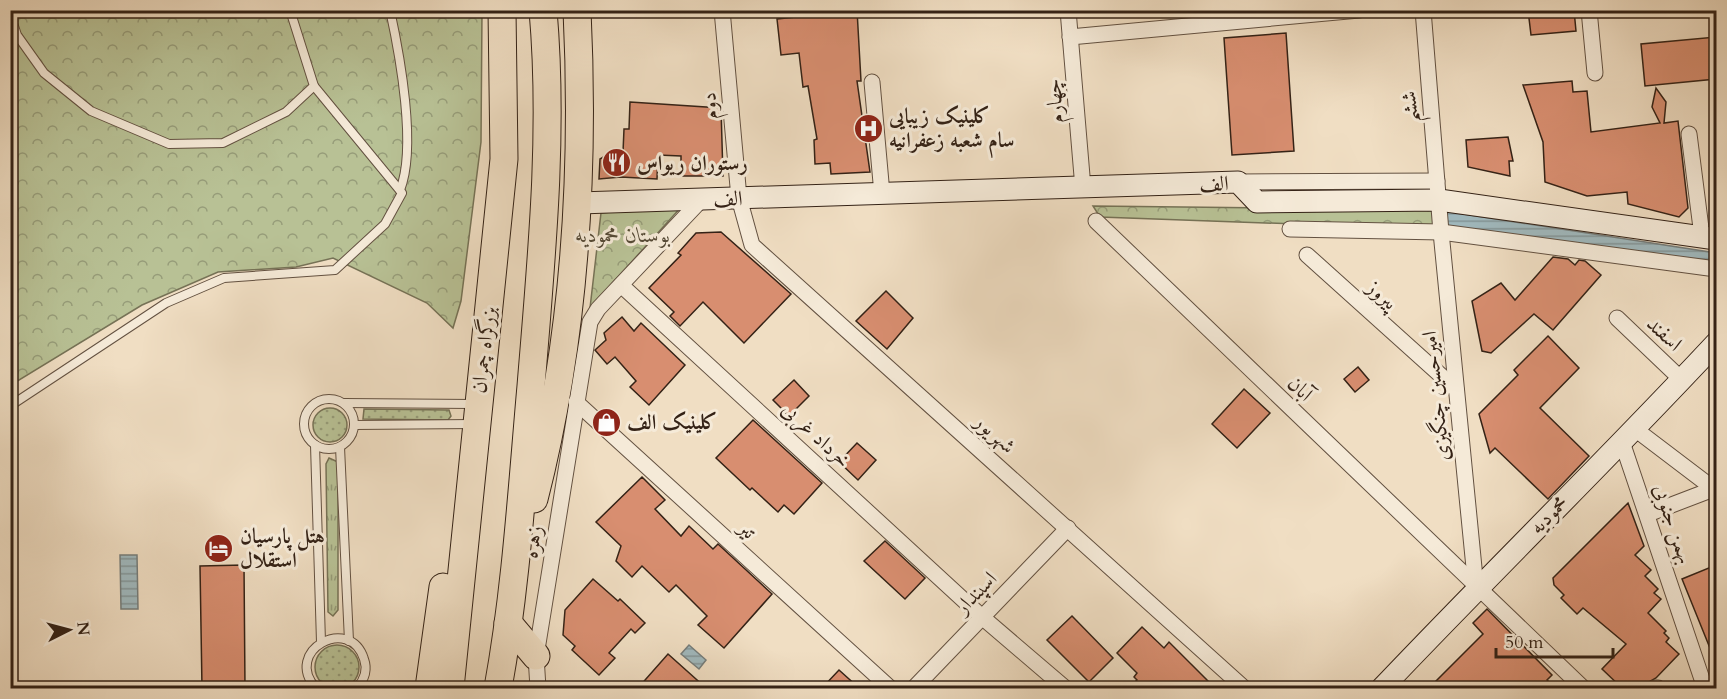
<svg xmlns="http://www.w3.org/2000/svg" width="1727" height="699" viewBox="0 0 1727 699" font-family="Cardo,Amiri,serif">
	<defs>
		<pattern id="grass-tufts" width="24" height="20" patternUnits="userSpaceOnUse" patternTransform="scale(1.5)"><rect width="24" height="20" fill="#b8c195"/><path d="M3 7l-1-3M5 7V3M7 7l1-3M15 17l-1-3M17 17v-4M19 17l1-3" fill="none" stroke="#969c79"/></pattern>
		<pattern id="forest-crowns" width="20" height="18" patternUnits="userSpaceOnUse" patternTransform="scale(1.5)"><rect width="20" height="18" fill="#b8c195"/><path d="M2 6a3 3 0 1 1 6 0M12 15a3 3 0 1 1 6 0" fill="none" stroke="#969c79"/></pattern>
		<pattern id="garden-dots" width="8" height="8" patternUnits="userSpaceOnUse" patternTransform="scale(1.5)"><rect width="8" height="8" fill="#b8c195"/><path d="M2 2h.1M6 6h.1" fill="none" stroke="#969c79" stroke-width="1.8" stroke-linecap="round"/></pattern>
		<pattern id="water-rules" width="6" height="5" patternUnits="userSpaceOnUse" patternTransform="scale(1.5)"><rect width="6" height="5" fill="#a0b9be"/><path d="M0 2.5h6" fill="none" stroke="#839699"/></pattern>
	</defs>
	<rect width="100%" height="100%" fill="#f0dec3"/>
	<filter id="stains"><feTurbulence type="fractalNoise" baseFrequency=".00333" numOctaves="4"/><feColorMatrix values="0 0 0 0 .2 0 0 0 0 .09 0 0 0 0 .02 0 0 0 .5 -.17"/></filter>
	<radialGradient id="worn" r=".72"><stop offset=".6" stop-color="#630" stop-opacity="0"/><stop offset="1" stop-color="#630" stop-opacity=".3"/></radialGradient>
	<polygon fill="url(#grass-tufts)" stroke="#767256" stroke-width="1.5" points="329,458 338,462 338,610 333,616 328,612 326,464"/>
	<g fill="url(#forest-crowns)" stroke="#767256" stroke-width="1.5">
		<polygon points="11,11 482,11 481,142 461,301 453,328 427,303 333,258 296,267 218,272 142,305 11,385"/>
		<polygon points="683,205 590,308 601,213"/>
		<polygon points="1093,206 1432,210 1434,229 1100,217"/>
	</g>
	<g fill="url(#garden-dots)" stroke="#767256" stroke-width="1.5">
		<circle cx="330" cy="425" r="17"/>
		<polygon points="364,409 449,410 451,416 448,420 363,419"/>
		<circle cx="337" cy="667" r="22"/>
	</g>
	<g fill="url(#water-rules)" stroke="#757d7b" stroke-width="1.5">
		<polygon points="1444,211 1716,253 1716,263 1446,228"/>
		<polygon points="120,555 137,555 138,609 121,609"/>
		<polygon points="689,645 706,660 699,669 681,654"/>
	</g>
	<g fill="#d88e70" stroke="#342216" stroke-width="1.5">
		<polygon points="824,10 857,10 861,81 857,81 870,172 831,174 830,163 815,164 814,140 817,139 808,86 803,87 799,53 781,55 777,19 824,14"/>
		<polygon points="1528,10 1574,10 1576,31 1531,35"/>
		<polygon points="1286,33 1294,151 1232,155 1224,38"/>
		<polygon points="1716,37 1716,79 1645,86 1641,44"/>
		<polygon points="1572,81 1573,92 1587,91 1591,132 1660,123 1652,107 1656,88 1666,102 1664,123 1678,121 1688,208 1679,217 1628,204 1627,192 1587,196 1545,182 1543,142 1523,85"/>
		<polygon points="630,102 721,108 723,176 681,176 681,156 658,155 657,179 621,177 599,179 600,159 612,152 623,152 624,129 629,129"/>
		<polygon points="1508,137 1513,161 1509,161 1510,176 1468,167 1466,140"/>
		<polygon points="721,232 791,294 744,343 703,302 680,326 670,316 674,312 649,288 681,255 678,253 696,233"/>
		<polygon points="1553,257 1568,259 1575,265 1579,260 1585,261 1601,275 1553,330 1534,314 1491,353 1482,351 1472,301 1501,283 1515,300"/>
		<polygon points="886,291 913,318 887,349 856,321"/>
		<polygon points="622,317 634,331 641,323 685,365 649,405 630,387 636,381 615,357 607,364 595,350 606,340 604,333"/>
		<polygon points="1548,336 1579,368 1540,408 1589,456 1548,499 1495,448 1490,453 1479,414 1518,375 1514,370"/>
		<polygon points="1358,367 1369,380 1355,392 1344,379"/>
		<polygon points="794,380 809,396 789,416 773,400"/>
		<polygon points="1244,389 1270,413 1237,448 1212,424"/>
		<polygon points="753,420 822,483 794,514 784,505 778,512 752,488 750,490 716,458"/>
		<polygon points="857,443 876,460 858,480 839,462"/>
		<polygon points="642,477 665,500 655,509 681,536 689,526 713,549 718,544 772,594 724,648 698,625 707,616 676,585 669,592 642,566 632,577 616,561 621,546 596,522"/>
		<polygon points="1628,503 1644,546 1635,555 1651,570 1645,576 1658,589 1654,593 1661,599 1648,613 1666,631 1664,633 1669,638 1666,642 1679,654 1656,678 1647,683 1645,688 1622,688 1602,669 1626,644 1583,608 1577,614 1561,598 1564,595 1554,585 1553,578"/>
		<polygon points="885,541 925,578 905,599 864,561"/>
		<polygon points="244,565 245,688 202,688 200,566"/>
		<polygon points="1716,565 1716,663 1682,579"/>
		<polygon points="593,579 618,601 620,599 645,623 635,633 631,629 609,653 615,658 599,675 572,650 575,646 563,635 565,610"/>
		<polygon points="1487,609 1552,675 1547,680 1556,688 1429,688 1483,634 1473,623"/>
		<polygon points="1072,616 1113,658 1089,682 1047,640"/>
		<polygon points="1142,627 1164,648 1169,642 1215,688 1128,688 1137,680 1134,677 1137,673 1117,653"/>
		<polygon points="668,654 706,688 638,688"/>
		<polygon points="839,670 859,688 822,688"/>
	</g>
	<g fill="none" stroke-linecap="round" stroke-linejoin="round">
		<defs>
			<g id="lane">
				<path d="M390,10C400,56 417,148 400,190"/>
				<polyline points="10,14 17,35 44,73 91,111 169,144 223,143 286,112 314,86 290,10"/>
				<circle cx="329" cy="424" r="25"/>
				<polyline points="344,403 473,404"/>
				<polyline points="10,406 166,303 224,278 335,270 385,224 402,193 314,86"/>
				<polyline points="355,425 473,424"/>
				<polyline points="315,445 321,642"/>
				<polyline points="340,447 349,641"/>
				<path d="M316,688C282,651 350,614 364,659C368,670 364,680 357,688"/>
			</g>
			<g id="street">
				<polyline points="722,10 739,198 752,245 1244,688"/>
				<polyline points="1068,10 1083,188"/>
				<polyline points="1423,10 1441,232 1476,588"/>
				<polyline points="1589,10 1595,73"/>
				<polyline points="1070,37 1359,10"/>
				<polyline points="872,82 882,194"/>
				<polyline points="1689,134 1702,236"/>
				<polyline points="1238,182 1437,181"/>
				<polyline points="1096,221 1583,688"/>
				<polyline points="1290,229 1441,232 1716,269"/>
				<polyline points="1307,255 1456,389"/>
				<polyline points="621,285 982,617 1065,688"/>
				<polyline points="1617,318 1682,380"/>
				<polyline points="576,402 890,688"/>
				<polyline points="1635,429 1714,489"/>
				<polyline points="1622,442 1705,688"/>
				<polyline points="1648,514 1716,488"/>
				<polyline points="538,688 536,656 590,322 598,309 701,200"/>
				<polyline points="914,688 1068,528"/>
				<polyline points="1655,688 1658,688"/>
			</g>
			<g id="secondary">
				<polyline points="579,203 1238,182 1257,202 1439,200 1716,239"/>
				<path d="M1382,688C1492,572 1607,460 1716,343"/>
			</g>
			<g id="highway">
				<path d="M534,499C575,339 585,175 577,10"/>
				<polyline points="508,623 536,656"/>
				<polyline points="429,688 443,587"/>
				<polyline points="450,688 504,159 502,10"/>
				<path d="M498,688C516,589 522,487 531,386C541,262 554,135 543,10"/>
			</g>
		</defs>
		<use href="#lane" stroke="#635141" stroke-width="10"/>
		<use href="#street" stroke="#635141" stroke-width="17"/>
		<use href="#secondary" stroke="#342216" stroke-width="23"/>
		<use href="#highway" stroke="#342216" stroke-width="29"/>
		<use href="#lane" stroke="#f5ead8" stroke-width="8"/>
		<use href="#street" stroke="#f5ead8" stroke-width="15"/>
		<use href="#secondary" stroke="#f5ead8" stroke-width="21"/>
		<use href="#highway" stroke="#f0dec3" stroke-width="27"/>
	</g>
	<defs>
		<symbol id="hospital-disc" viewBox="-11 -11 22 22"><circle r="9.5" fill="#8f2418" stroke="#f5ead8"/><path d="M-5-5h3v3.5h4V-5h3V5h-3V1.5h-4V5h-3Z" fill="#fff"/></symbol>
		<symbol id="restaurant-disc" viewBox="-11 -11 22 22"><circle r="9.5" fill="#8f2418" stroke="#f5ead8"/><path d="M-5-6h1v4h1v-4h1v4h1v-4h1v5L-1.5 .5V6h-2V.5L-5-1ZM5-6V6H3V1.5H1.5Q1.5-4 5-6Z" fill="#fff"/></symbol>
		<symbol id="shop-disc" viewBox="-11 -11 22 22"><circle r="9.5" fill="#8f2418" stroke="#f5ead8"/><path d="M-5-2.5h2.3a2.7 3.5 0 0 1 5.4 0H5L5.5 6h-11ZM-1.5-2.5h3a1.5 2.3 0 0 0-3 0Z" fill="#fff"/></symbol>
		<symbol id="hotel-disc" viewBox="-11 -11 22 22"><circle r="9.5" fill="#8f2418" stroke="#f5ead8"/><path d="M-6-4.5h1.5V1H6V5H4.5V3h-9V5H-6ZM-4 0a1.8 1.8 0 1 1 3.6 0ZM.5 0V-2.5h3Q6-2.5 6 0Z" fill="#fff"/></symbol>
	</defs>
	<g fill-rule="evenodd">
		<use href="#hospital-disc" x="852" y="112" width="33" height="33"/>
		<use href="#restaurant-disc" x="600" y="146" width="33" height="33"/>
		<use href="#shop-disc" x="590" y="406" width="33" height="33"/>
		<use href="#hotel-disc" x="202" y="532" width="33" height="33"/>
	</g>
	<g text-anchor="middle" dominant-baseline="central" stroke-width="6" stroke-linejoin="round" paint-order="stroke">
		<g font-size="21" fill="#342216" stroke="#f5ead8">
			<text transform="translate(1055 101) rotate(-95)">چهارم</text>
			<text transform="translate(710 106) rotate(-95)">دوم</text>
			<text transform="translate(1410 107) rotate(-95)">ششم</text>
			<text transform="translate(1214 184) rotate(-1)">الف</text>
			<text transform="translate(728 199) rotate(-2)">الف</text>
			<text transform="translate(1382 295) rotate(42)">پیروز</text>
			<text transform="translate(1664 334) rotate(43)">اسفند</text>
			<text transform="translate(484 350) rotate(-83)">بزرگراه چمران</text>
			<text transform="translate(1300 389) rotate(44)">آبان</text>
			<text transform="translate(1436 396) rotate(-96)">امیرحسین چنگیزی</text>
			<text transform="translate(995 434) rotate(42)">شهریور</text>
			<text transform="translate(816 435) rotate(43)">خرداد غربی</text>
			<text transform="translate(1549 515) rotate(-45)">محمودیه</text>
			<text transform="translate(1673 524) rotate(71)">بهمن جنوبی</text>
			<text transform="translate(747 530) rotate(42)">تیر</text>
			<text transform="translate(533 542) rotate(-81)">زهره</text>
			<text transform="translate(976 593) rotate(-46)">اسپندار</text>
		</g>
		<g font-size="21" font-weight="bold" fill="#342216" stroke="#f5ead8" text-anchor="start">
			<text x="889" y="116">کلینیک زیبایی<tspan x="889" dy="24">سام شعبه زعفرانیه</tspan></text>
			<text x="637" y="163">رستوران ریواس</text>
			<text x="627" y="422">کلینیک الف</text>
			<text x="240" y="536">هتل پارسیان<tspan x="240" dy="24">استقلال</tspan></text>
		</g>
		<g font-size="21" font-style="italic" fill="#554a36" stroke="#f5ead8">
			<text x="623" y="235">بوستان محمودیه</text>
		</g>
	</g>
	<rect width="1727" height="699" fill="none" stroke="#f0dec3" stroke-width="36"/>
	<rect x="12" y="12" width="1703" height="675" fill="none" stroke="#342216" stroke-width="3"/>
	<rect x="18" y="18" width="1691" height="663" fill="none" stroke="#342216" stroke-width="1.5"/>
	<g transform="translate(69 630) rotate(84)" stroke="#f5ead8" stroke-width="4.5" paint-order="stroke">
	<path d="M0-4.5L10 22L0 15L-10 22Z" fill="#342216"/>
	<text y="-9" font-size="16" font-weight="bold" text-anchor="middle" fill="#342216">N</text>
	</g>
	<path d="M1496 648v9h117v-9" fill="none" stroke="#342216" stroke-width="3"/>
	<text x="1505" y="648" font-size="18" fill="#342216" stroke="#f5ead8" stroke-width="4.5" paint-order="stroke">50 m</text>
	<rect width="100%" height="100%" filter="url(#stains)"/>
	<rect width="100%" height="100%" fill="url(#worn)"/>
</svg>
